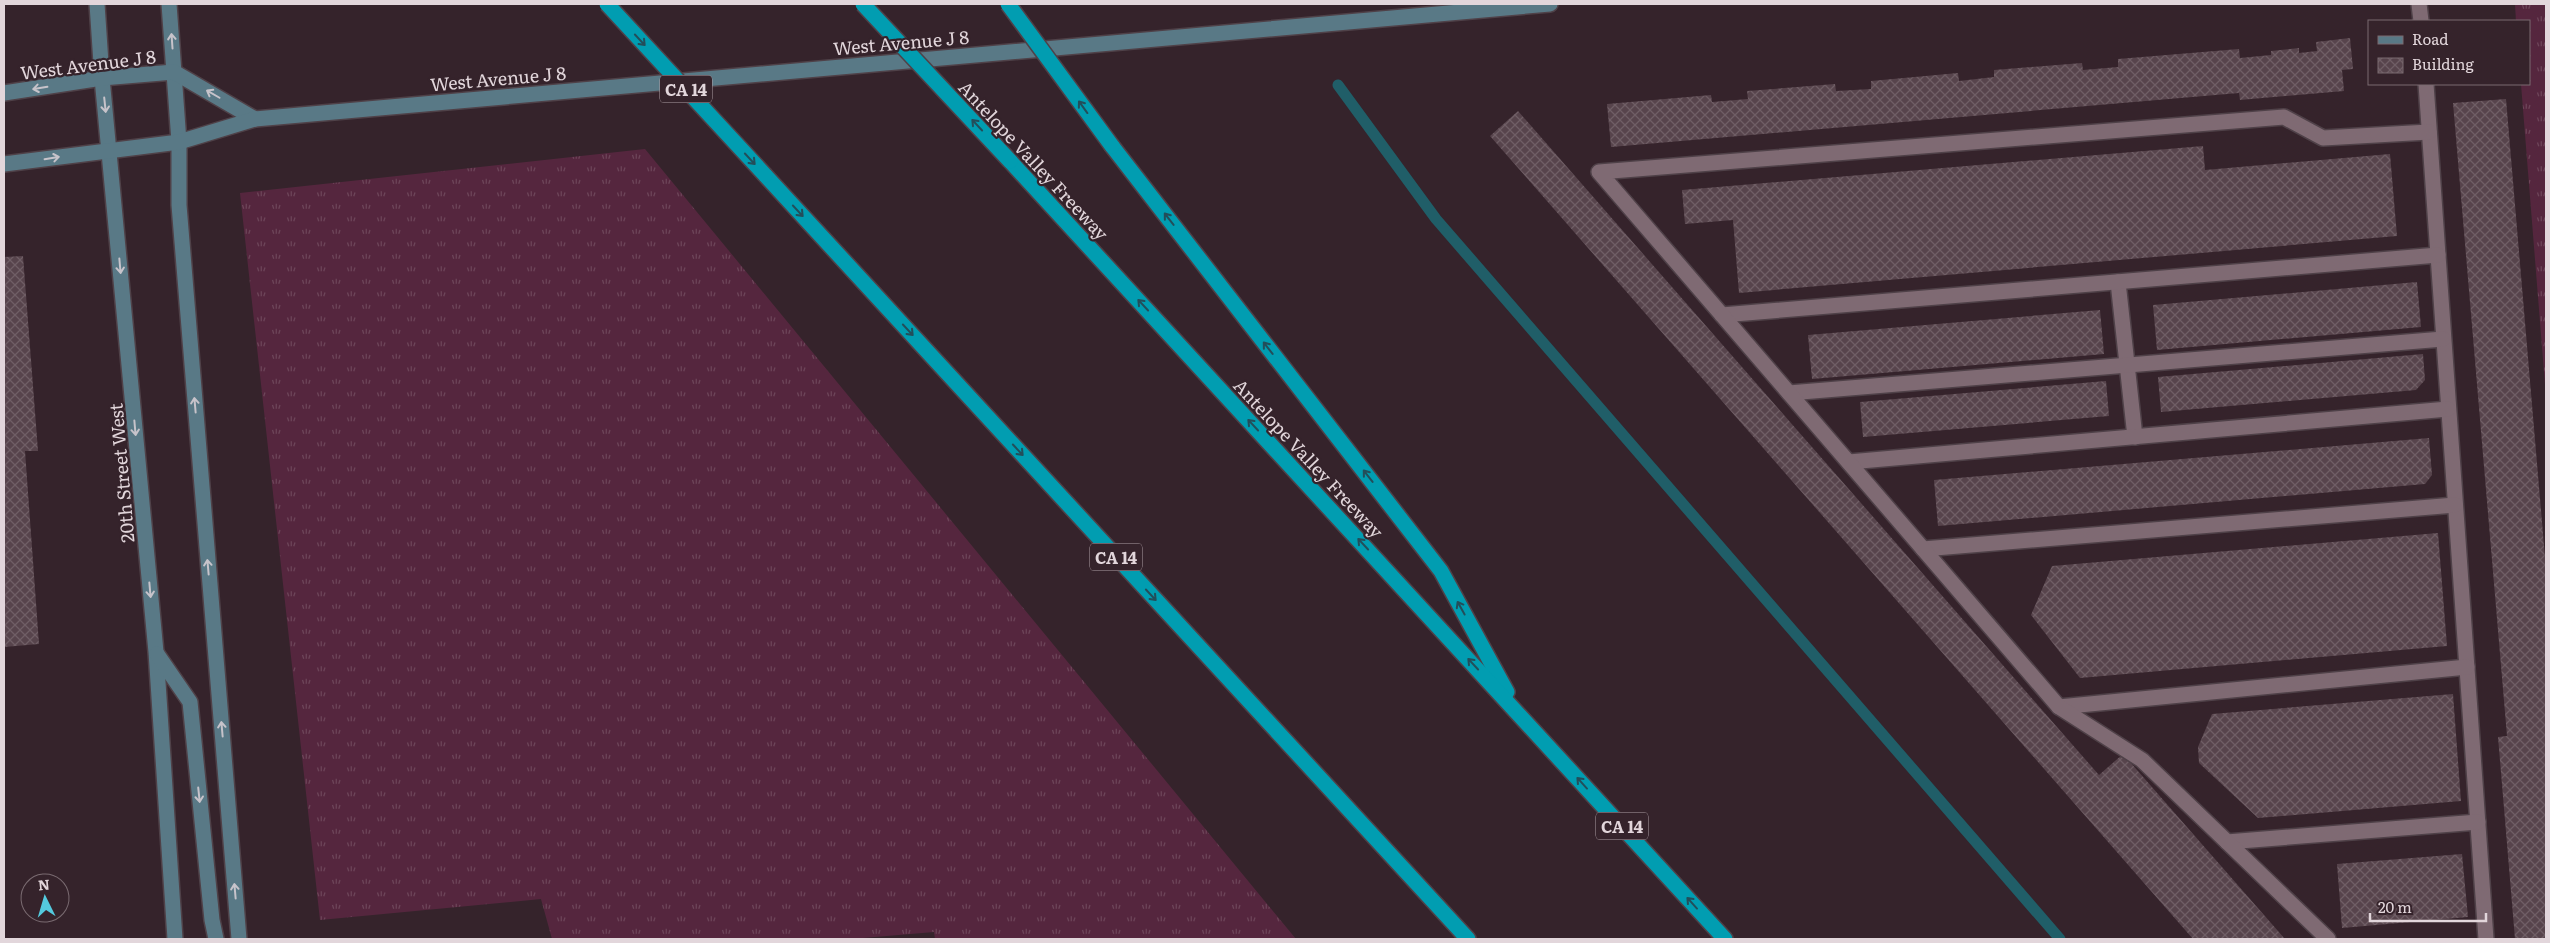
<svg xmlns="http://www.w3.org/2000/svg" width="2550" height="943" viewBox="0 0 2550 943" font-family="Literata,serif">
	<defs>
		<pattern id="grass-tufts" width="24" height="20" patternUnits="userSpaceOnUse" patternTransform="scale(1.25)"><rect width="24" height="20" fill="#55263e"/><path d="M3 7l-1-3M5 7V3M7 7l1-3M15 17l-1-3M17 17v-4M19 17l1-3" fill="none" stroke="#6d4559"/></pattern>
		<pattern id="building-cross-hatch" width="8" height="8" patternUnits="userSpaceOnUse" patternTransform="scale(1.25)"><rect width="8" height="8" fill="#57444c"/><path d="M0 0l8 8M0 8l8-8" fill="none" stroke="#6f5e65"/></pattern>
	</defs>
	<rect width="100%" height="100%" fill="#35232b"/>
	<g fill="url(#grass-tufts)">
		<polygon points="2515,4 2546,4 2546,397 2521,84 2529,84 2529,21 2516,21"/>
		<polygon points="645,149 1296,939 935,939 934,932 851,939 552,939 541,899 320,920 240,193"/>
	</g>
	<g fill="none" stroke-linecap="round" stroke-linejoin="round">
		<polyline stroke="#205e68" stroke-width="11" points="1338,85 1436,219 2060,939"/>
	</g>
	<g fill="url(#building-cross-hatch)">
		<polygon points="2350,38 2353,69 2342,70 2344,91 2240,100 2239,93 1611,147 1607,104 1711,95 1712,102 1748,99 1747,91 1835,84 1836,91 1871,89 1871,81 1958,73 1959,81 1994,77 1994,70 2082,63 2083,70 2118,67 2118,59 2239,49 2240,58 2271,55 2271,51 2299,48 2299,53 2317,51 2316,42"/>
		<polygon points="2506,99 2546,569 2546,939 2515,939 2498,737 2507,736 2453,103"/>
		<polygon points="1518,111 2099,775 2123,754 2285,939 2193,939 1490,136"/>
		<polygon points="2203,146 2205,170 2390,154 2397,236 1739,293 1733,220 1685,224 1682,190"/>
		<polygon points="23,256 38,451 25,451 39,644 4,647 4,257"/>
		<polygon points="2417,282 2421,327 2157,350 2153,305"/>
		<polygon points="2100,310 2104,354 1812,379 1808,335"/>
		<polygon points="2423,354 2425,380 2416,390 2161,412 2158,377"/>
		<polygon points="2106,381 2109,416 1863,437 1860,402"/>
		<polygon points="2429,438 2432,475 2425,484 1938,526 1934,480"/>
		<polygon points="2438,533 2447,646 2080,678 2031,615 2052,566"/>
		<polygon points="2453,694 2461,801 2258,818 2199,763 2198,747 2212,714"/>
		<polygon points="2462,854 2468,917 2342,928 2337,864"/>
	</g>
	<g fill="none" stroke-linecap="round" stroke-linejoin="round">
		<defs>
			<g id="lane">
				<polyline points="2419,4 2421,21"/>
				<polyline points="2426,84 2486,939"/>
				<polyline points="2118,282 2135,437"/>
				<polyline points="1722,315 2438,255"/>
				<polyline points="1789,393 2443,339"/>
				<polyline points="1849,462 2448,409"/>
				<polyline points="1923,549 2455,505"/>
				<polyline points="2059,707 2467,667"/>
				<polyline points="2227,842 2478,822"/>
				<polyline points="2328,939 2142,760 2059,707 1599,172 2284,117 2323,138 2429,132"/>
			</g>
			<g id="secondary">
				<polyline points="97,4 102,78 156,652 175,939"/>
				<polyline points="169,4 179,142 179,205 239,939"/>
				<polyline points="4,93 102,78 174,72 255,119"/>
				<polyline points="4,164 179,142 255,119 1550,4"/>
				<polyline points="157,654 190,702 212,920 216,939"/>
			</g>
			<g id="highway">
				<polyline points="1112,146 1441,571 1507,692"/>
				<polyline points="1010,161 1725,939"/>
				<polyline points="765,175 1468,939"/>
			</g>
		</defs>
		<use href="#lane" stroke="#4f4148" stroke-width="18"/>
		<use href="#secondary" stroke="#4f4148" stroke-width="18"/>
		<use href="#highway" stroke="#4f4148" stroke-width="18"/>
		<use href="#lane" stroke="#7f6a73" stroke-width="15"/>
		<use href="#secondary" stroke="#597986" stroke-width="15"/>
		<use href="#highway" stroke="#019db1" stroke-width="15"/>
		<defs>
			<g id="highway-bridge">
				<polyline points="607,4 765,175"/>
				<polyline points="863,4 1010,161"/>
				<polyline points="1008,4 1112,146"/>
			</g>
		</defs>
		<use href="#highway-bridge" stroke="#4f4148" stroke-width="18" stroke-linecap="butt"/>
		<use href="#highway-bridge" stroke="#019db1" stroke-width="15"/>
	</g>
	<defs><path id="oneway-shaft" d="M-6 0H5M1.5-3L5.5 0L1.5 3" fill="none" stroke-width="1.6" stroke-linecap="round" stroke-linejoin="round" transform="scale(1.25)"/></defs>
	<g stroke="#234e5a">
		<use href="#oneway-shaft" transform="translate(640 40) rotate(47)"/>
		<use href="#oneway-shaft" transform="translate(1083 107) rotate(-126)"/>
		<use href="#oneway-shaft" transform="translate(977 125) rotate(-133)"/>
		<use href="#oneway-shaft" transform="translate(750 159) rotate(47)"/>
		<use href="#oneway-shaft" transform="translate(798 211) rotate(47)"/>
		<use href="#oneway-shaft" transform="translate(1169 219) rotate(-128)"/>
		<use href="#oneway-shaft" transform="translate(1143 305) rotate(-133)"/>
		<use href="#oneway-shaft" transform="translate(908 330) rotate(47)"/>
		<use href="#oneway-shaft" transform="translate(1268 348) rotate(-128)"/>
		<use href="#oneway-shaft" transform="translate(1253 425) rotate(-133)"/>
		<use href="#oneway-shaft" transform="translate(1018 450) rotate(47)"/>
		<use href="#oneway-shaft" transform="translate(1368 476) rotate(-128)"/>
		<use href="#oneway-shaft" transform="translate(1363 544) rotate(-133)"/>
		<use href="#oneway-shaft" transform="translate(1151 595) rotate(47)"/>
		<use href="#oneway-shaft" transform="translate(1461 608) rotate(-119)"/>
		<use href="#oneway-shaft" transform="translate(1473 664) rotate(-133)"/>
		<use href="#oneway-shaft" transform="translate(1582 783) rotate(-132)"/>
		<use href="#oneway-shaft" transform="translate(1692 903) rotate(-132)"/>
	</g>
	<g stroke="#c7c3ca">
		<use href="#oneway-shaft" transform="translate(172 41) rotate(-94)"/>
		<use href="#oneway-shaft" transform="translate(40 88) rotate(171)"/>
		<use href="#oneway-shaft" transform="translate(213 94) rotate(-150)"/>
		<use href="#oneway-shaft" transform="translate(105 105) rotate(84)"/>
		<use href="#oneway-shaft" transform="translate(52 158) rotate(-9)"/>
		<use href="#oneway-shaft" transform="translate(120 266) rotate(85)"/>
		<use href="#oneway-shaft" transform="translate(195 405) rotate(-95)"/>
		<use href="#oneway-shaft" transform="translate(135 428) rotate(85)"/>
		<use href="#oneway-shaft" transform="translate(208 567) rotate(-95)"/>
		<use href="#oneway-shaft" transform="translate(150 590) rotate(85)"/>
		<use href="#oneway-shaft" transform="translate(222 729) rotate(-95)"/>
		<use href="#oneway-shaft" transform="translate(199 795) rotate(84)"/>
		<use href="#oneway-shaft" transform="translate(235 891) rotate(-95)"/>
	</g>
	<g text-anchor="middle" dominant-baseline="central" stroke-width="4.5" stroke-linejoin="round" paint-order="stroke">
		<g fill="#35232b" stroke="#aea0a6" stroke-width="1">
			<rect x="660" y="75.5" width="52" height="27" rx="4"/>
			<rect x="1090" y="543.5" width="52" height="27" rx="4"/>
			<rect x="1596" y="812.5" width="52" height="27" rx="4"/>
		</g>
		<g font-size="16" font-weight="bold" fill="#e2d6db">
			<text x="686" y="89">CA 14</text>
			<text x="1116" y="557">CA 14</text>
			<text x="1622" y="826">CA 14</text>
		</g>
		<g font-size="18" fill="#e2d6db" stroke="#35232b">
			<text transform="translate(901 42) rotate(-5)">West Avenue J 8</text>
			<text transform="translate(88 64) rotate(-7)">West Avenue J 8</text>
			<text transform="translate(498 78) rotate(-5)">West Avenue J 8</text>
			<text transform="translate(1034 160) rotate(47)">Antelope Valley Freeway</text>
			<text transform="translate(1309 458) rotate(47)">Antelope Valley Freeway</text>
			<text transform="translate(121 473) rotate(-95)">20th Street West</text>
		</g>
	</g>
	<rect width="2550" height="943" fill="none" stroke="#e2d6db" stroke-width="10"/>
	<rect x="2368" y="20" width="162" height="65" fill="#35232b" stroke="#7a6b71"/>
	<rect x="2378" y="36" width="25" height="8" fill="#597986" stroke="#7a6b71"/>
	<text x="2412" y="45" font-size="15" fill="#e2d6db">Road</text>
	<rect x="2378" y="58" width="25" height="15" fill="url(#building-cross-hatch)" stroke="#7a6b71"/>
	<text x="2412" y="70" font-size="15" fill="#e2d6db">Building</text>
	<g transform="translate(45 898) rotate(355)"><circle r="24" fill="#35232b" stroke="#7a6b71"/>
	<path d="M0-4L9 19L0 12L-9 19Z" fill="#54cade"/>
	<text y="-8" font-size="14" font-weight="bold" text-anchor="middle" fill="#e2d6db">N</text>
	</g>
	<path d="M2370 913v8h116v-8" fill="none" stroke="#e2d6db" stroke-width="2.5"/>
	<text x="2378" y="913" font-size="15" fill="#e2d6db" stroke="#35232b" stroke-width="4" paint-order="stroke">20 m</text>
</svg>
